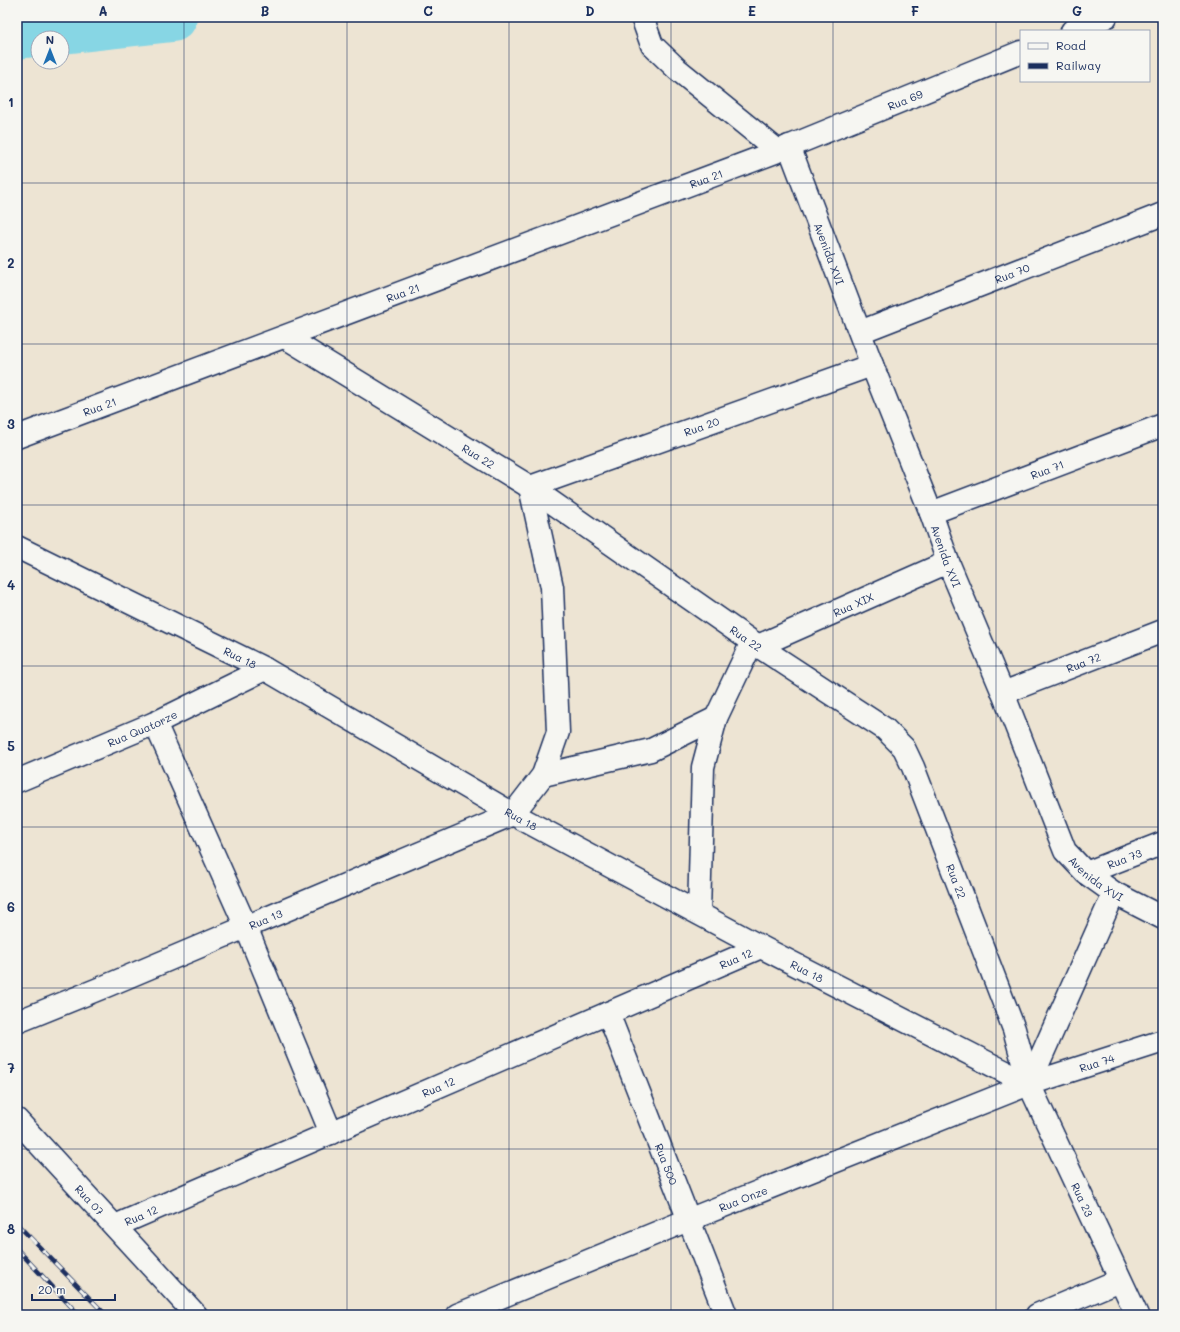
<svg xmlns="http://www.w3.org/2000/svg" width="1180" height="1332" viewBox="0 0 1180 1332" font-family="Mali,sans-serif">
	<rect width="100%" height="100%" fill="#ede4d3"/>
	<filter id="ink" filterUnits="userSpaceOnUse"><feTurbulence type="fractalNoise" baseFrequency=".025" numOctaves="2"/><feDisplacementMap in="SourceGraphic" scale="8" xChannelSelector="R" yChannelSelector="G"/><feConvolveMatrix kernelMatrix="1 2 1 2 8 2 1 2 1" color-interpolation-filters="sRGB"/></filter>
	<g filter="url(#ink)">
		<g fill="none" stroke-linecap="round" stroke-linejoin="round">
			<polyline stroke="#87d6e4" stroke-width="50" points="17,34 172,17"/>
			<defs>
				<g id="minor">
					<polyline points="642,17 652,45 677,69 778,151"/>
					<polyline points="1072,31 1106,17"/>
					<path id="s1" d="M789,146L872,365L931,513L948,562L1003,693L1065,851L1086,873L1114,893L1163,918"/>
					<path id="s2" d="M860,332L1163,214"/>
					<path id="s3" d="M285,337L530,487L758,646L885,729L904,748L913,767L1014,1029L1029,1084L1137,1315"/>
					<path id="s4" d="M17,437L778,151L1021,52"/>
					<path id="s5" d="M931,513L1163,425"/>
					<path id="s6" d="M17,547L265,669L513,814L761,947L1029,1084"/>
					<path id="s7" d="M758,646L948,562"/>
					<path id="s8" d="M1003,693L1163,631"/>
					<polyline points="155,723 246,927 331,1133"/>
					<polyline points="543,775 651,750 716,718"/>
					<path id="s9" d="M17,781L155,723L265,669"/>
					<path id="s10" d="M1086,873L1163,843"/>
					<polyline points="699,913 703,767 716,718 752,642"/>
					<path id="s11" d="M608,1013L726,1315"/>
					<path id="s12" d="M17,1022L106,986L513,814L543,775L558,732L552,587L530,487L872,365"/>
					<polyline points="1029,1084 1114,893"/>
					<path id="s13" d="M17,1120L196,1315"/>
					<path id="s14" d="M115,1226L761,947"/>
					<path id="s15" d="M457,1315L688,1220L1029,1084L1163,1041"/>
					<polyline points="1037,1315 1120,1280"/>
				</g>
			</defs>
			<use href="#minor" stroke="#1b2f5e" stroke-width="25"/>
			<use href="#minor" stroke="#f6f6f2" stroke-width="22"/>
			<defs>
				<g id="rail">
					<polyline points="17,1224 106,1315"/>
					<polyline points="17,1249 79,1315"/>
				</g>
			</defs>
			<use href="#rail" stroke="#1b2f5e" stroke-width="4.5"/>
			<use href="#rail" stroke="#f6f6f2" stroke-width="3" stroke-dasharray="9" stroke-linecap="butt"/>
		</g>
	</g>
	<path fill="none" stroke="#1b2f5e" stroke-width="1" stroke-opacity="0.55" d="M184,17V1315M347,17V1315M509,17V1315M671,17V1315M833,17V1315M996,17V1315M17,183H1163M17,344H1163M17,505H1163M17,666H1163M17,827H1163M17,988H1163M17,1149H1163"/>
	<g text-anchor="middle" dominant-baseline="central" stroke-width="3" stroke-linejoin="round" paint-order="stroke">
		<g font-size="11" fill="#1b2f5e" stroke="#f6f6f2">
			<text stroke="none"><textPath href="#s4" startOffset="950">Rua 69</textPath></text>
			<text stroke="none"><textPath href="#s4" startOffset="736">Rua 21</textPath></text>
			<text stroke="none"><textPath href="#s1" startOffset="115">Avenida XVI</textPath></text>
			<text stroke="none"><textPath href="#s2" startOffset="163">Rua 70</textPath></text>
			<text stroke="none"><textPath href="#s4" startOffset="412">Rua 21</textPath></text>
			<text stroke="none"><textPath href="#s4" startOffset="88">Rua 21</textPath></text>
			<text stroke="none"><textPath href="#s12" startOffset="1062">Rua 20</textPath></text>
			<text stroke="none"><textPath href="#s3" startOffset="227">Rua 22</textPath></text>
			<text stroke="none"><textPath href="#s5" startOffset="124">Rua 71</textPath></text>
			<text stroke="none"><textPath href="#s1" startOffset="439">Avenida XVI</textPath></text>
			<text stroke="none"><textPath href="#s7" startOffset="104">Rua XIX</textPath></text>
			<text stroke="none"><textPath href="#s3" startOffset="551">Rua 22</textPath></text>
			<text stroke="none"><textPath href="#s6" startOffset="249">Rua 18</textPath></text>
			<text stroke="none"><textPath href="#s8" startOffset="86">Rua 72</textPath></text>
			<text stroke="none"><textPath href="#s9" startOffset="136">Rua Quatorze</textPath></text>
			<text stroke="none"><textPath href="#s6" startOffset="573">Rua 18</textPath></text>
			<text stroke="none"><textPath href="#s10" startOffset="41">Rua 73</textPath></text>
			<text stroke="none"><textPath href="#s1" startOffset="799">Avenida XVI</textPath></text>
			<text stroke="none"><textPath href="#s3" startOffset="887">Rua 22</textPath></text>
			<text stroke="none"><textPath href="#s12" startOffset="269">Rua 13</textPath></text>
			<text stroke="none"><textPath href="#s14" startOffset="676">Rua 12</textPath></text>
			<text stroke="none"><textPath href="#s6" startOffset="897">Rua 18</textPath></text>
			<text stroke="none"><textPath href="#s15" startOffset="688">Rua 74</textPath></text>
			<text stroke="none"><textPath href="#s14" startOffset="352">Rua 12</textPath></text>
			<text stroke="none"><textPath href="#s11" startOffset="162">Rua 500</textPath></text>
			<text stroke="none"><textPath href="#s15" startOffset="309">Rua Onze</textPath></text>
			<text stroke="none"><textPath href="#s13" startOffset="108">Rua 07</textPath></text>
			<text stroke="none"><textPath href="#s3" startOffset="1230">Rua 23</textPath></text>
			<text stroke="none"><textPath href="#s14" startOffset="28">Rua 12</textPath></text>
		</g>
	</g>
	<rect width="1180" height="1332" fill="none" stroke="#f6f6f2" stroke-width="44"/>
	<rect x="1020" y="30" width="130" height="52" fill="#f6f6f2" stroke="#9ea6b7"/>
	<rect x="1028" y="43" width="20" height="6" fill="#f6f6f2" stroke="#9ea6b7"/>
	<text x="1056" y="50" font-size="12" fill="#1b2f5e">Road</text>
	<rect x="1028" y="63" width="20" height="6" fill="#1b2f5e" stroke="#9ea6b7"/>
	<text x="1056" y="70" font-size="12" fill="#1b2f5e">Railway</text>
	<g transform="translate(50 50)"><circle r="19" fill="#f6f6f2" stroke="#9ea6b7"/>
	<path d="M0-3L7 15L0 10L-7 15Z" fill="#1f6fb2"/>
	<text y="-6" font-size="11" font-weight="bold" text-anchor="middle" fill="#1b2f5e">N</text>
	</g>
	<path d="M32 1294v6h83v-6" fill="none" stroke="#1b2f5e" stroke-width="2"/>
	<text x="38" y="1294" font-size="12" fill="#1b2f5e" stroke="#f6f6f2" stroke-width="3" paint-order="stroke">20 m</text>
	<rect x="22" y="22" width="1136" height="1288" fill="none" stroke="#1b2f5e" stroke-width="1.5"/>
	<g font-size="13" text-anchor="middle" font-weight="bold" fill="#1b2f5e">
		<text x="103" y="16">A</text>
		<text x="265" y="16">B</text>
		<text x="428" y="16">C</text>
		<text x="590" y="16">D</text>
		<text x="752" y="16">E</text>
		<text x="915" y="16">F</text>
		<text x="1077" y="16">G</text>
		<text x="11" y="107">1</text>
		<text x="11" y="268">2</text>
		<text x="11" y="429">3</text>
		<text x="11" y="590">4</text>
		<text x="11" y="751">5</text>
		<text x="11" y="912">6</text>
		<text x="11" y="1073">7</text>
		<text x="11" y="1234">8</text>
	</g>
</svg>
